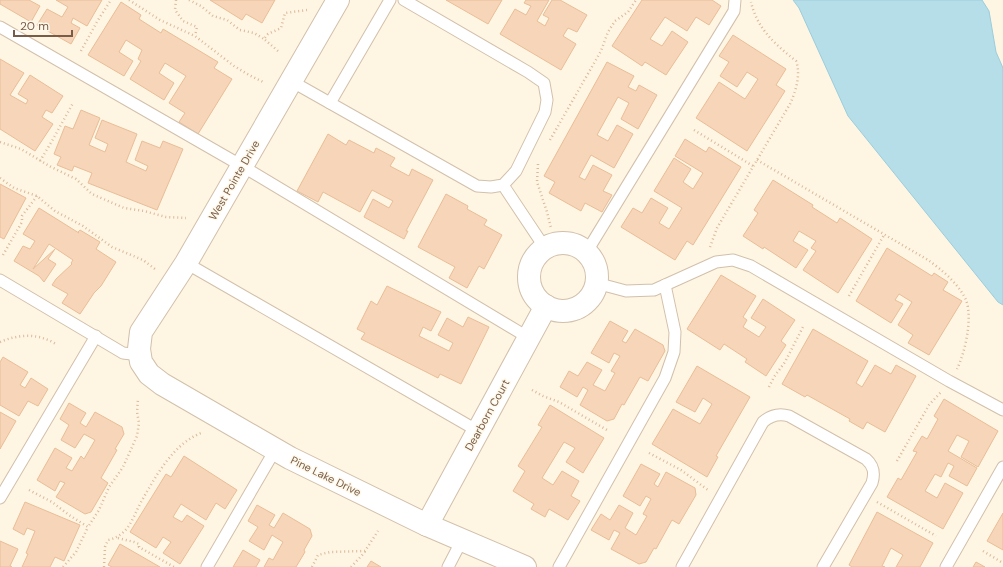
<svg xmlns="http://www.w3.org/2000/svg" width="1003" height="567" viewBox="0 0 1003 567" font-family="'DM Sans',sans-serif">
	<rect width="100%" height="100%" fill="#fef6e3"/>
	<polygon fill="#b6dee9" stroke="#9bcddc" points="793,0 982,0 989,11 996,52 1003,68 1003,305 998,302 848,116 799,8"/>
	<g fill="#f6d5b8" stroke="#eabd97">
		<polygon points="0,0 29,0 40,6 31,22 0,4"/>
		<polygon points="56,0 102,0 87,26 73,18 71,23 80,28 71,44 37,25 47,9 62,17 68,7"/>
		<polygon points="210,0 275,0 262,23 246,14 242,20"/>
		<polygon points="446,0 502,0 488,24"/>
		<polygon points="526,0 549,0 537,21 545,26 549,18 543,15 552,0 560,0 587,15 577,32 568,28 563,36 576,44 561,70 500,34 515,9 526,15 531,6 524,3"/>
		<polygon points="642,0 712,0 721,6 709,25 696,17 687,31 665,17 650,39 662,46 672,31 688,42 666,75 645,62 642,66 612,46"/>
		<polygon points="121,2 141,15 139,19 161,33 163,29 218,62 214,68 232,79 198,134 179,122 185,113 169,103 186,76 165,63 159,73 174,83 164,100 130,79 141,61 138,59 142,50 126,40 119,52 133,61 124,76 88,55"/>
		<polygon points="733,35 786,69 776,85 785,91 747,151 696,118 719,82 745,99 758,79 747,72 737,87 720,76 729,62 719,56"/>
		<polygon points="0,59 24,73 10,95 26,104 28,100 18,94 30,75 63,96 52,113 46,110 42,117 53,124 35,151 0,129"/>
		<polygon points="607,62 634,76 628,87 636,91 639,85 657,95 638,129 621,119 629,103 618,97 597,135 608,141 617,125 633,134 614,168 591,155 579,177 585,180 593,165 612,175 603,191 612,195 602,212 585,203 581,211 549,193 555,182 544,176"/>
		<polygon points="81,110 100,118 89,145 105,152 108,144 95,138 102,120 137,134 126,162 146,171 148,166 135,160 142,141 160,148 163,141 183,149 157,210 88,183 92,173 74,166 72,171 57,165 61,157 54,154 65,126 73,129"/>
		<polygon points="328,134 346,145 349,140 374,153 376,148 395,158 390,166 409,176 412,169 433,180 406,231 408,231 404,239 364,217 373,199 389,208 393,201 372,190 360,212 323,192 318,202 297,191"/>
		<polygon points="685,139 706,152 709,147 741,167 693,245 687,241 675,260 621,227 633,208 642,213 651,198 668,208 659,223 669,229 682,208 654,191 674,158 691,169 683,182 693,189 703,173 675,156"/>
		<polygon points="773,180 813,205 812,207 837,223 840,218 872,239 838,293 803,270 816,251 811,248 816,241 799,231 793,241 808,250 796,268 764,247 763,249 743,236 758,213 754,210"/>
		<polygon points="0,184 26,198 4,239 0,237"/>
		<polygon points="446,194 468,206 467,209 487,220 484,225 502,235 484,269 479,266 467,288 449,278 455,267 418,247"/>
		<polygon points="39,208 79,233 78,232 80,230 100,242 96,249 116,262 101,286 94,293 80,314 62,303 68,294 52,285 56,279 72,264 71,263 73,260 49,244 33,269 55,249 48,259 56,264 44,282 39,276 14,261 23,246 30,249 35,241 23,234"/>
		<polygon points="887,248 932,276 934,273 948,282 943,290 962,301 929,355 908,343 913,335 898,325 912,302 899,294 895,300 903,304 891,323 856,301"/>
		<polygon points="721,275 756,296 743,317 747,320 743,327 759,337 766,327 751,318 763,299 795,320 781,341 786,345 766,376 745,362 747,359 724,344 720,350 687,329"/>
		<polygon points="387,286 441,312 431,331 423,327 419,336 449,351 453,343 438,335 447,318 463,327 468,317 489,327 461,384 440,374 438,378 361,339 365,333 357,329 371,301 377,305"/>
		<polygon points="610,321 628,331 622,341 626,343 635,329 663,345 665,351 648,381 640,377 624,405 622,404 614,419 607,421 580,405 588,390 583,387 577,397 560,387 569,371 578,376 587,362 602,370 593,385 605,391 615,373 611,371 620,356 614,353 609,363 591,353"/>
		<polygon points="813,329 868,361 856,383 862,387 875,365 891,374 896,365 916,376 885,432 867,422 863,429 849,421 850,419 807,395 805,397 782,384"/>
		<polygon points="3,357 28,372 20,385 25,388 31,378 48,389 38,406 28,401 19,416 0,405 0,362"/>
		<polygon points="697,366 750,397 716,456 718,457 707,477 652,444 673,409 700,424 712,404 703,398 695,412 676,402"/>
		<polygon points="944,399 998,431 978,467 961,457 969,441 957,435 948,451 977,468 967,486 949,476 954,466 948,463 941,477 935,474 925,491 937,498 945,483 963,493 943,529 887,497 898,478 901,480 917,452 913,451 922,436 927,439 938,419 934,416"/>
		<polygon points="69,403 86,413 80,423 86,427 95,412 122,427 124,434 115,449 117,450 101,478 108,483 91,512 85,514 56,497 65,483 60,481 55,491 37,480 55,448 72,458 66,468 72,471 81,456 84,459 95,440 84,434 75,448 61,440 69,425 60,419"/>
		<polygon points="550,405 604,438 583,473 566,462 575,448 564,442 542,478 553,485 562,471 579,481 571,496 580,501 568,520 549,509 545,517 531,509 534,504 513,491 525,471 518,466 542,427 538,425"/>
		<polygon points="0,412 16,421 0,449"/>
		<polygon points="184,456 237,490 225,509 216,503 206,520 181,504 173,517 182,522 187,515 204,526 180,564 163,553 171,542 163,537 156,548 130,532 166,474 171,477"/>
		<polygon points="641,464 660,474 654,484 658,487 666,472 695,488 696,495 679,524 672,520 656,549 654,548 646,562 639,564 611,549 620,533 614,530 609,540 591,530 601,514 610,520 619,505 633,513 625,528 636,535 647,516 643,514 651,499 646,496 640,506 623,496"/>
		<polygon points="25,502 80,525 64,561 55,557 50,567 22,567 28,554 26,553 35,531 27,528 24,535 13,529"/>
		<polygon points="257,505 275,515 269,525 274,528 283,513 310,529 312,536 304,550 305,552 296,567 264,567 269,558 273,560 283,542 272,535 264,550 249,541 258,527 248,521"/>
		<polygon points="877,512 933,543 920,567 896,567 903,555 891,548 882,566 885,567 852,567 849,565"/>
		<polygon points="1003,513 1003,550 987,541"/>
		<polygon points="0,541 18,549 10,566 12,567 0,567"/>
		<polygon points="120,544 160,567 112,567 108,565"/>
		<polygon points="243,550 260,560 256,567 233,567"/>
		<polygon points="371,561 381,567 367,567"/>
		<polygon points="976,562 985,567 973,567"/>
	</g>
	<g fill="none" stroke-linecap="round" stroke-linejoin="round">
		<defs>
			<g id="service">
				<polyline points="0,27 242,166 529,338"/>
				<polyline points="291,81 477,186 491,187 503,185 516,171 545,112 547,100 544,83 528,72 404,0"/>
				<polyline points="330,103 390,0"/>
				<polyline points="503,185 545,248"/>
				<polyline points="586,253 734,11 735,0"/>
				<polyline points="186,263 478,431"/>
				<polyline points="0,280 123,353 140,355"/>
				<polyline points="596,283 626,291 654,290 716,262 733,260 751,266 949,381 1003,410"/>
				<polyline points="0,498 96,336"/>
				<polyline points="207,567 275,450"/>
				<polyline points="448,567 462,540"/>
				<polyline points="559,567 665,378 674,352 675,332 665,285"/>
				<path d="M682,567L763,422C771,415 779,413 789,416L866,459C874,466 875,473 872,483L823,567"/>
				<polyline points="946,567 1003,467"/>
			</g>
			<g id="minor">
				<polyline points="338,0 186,263 141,332 139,349 141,362 149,374 162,384 290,458 427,525 525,567"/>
				<circle cx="563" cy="277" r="34"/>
				<polyline points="427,525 546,306"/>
			</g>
		</defs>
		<use href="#service" stroke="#d2c0ab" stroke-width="13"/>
		<use href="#minor" stroke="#d2c0ab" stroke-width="24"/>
		<g stroke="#dbb99b" stroke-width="2.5" stroke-dasharray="1 3" stroke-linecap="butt">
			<polyline points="129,0 160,20 195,36 234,66 249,75 263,82"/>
			<polyline points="176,0 175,10 183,21 197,27 195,36"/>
			<polyline points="189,0 201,6 213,16 227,20 240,30 254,33 264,39"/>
			<polyline points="81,51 98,20 111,0"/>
			<polyline points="278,51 264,39 268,34 281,28 285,13 307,10"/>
			<polyline points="694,130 753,166"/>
			<polyline points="550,140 601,51 608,32 615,21 628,12 636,0"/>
			<polyline points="0,142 21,149 51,167 76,179 92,194 124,208 144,211 166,217 186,218"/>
			<path d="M757,160L928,260C941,269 959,284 966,300C973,318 965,353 957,369"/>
			<polyline points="40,161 52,141 73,103"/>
			<polyline points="538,164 537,182 547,212 551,228"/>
			<polyline points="0,178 14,188 37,196 55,211 83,226 112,247 143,260 155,269"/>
			<path d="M710,247L717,228L790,104C796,91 801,74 796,61C776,45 757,29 751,2"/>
			<polyline points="3,255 22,222 22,216 37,196"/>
			<polyline points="849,296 884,235"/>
			<path d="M0,342C19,334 38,333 56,344"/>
			<polyline points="769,387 774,377 785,362 803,327"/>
			<polyline points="532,390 543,396 559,402 607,430"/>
			<polyline points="649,453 681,470 708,490"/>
			<polyline points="897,461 929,405 941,392"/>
			<polyline points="29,490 52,502 69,515 88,527 99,510 109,487 123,467 137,436 139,423 137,412 138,399"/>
			<polyline points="877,502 936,536"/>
			<polyline points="118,538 134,542 139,544 139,547 174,567"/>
			<polyline points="983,551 1003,563"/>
			<polyline points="63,567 76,552 88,527"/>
			<path d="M104,567L105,547L108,540C129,535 132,519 141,502C156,476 172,445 201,433"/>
			<polyline points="312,567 318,555 330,552 365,551 378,531"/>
			<polyline points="351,567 365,552"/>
		</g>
		<use href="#service" stroke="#fff" stroke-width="11"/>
		<use href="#minor" stroke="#fff" stroke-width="22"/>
	</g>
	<g text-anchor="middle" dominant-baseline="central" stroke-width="3" stroke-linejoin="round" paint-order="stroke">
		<g font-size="11" fill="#785c47" stroke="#fff9eb">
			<text transform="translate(234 180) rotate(-60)">West Pointe Drive</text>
			<text transform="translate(487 415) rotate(-61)">Dearborn Court</text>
			<text transform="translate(326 476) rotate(26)">Pine Lake Drive</text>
		</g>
	</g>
	<path d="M14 30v6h58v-6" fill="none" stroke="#785c47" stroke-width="2"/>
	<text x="20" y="30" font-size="12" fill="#785c47" stroke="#fff9eb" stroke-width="3" paint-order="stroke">20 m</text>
</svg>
